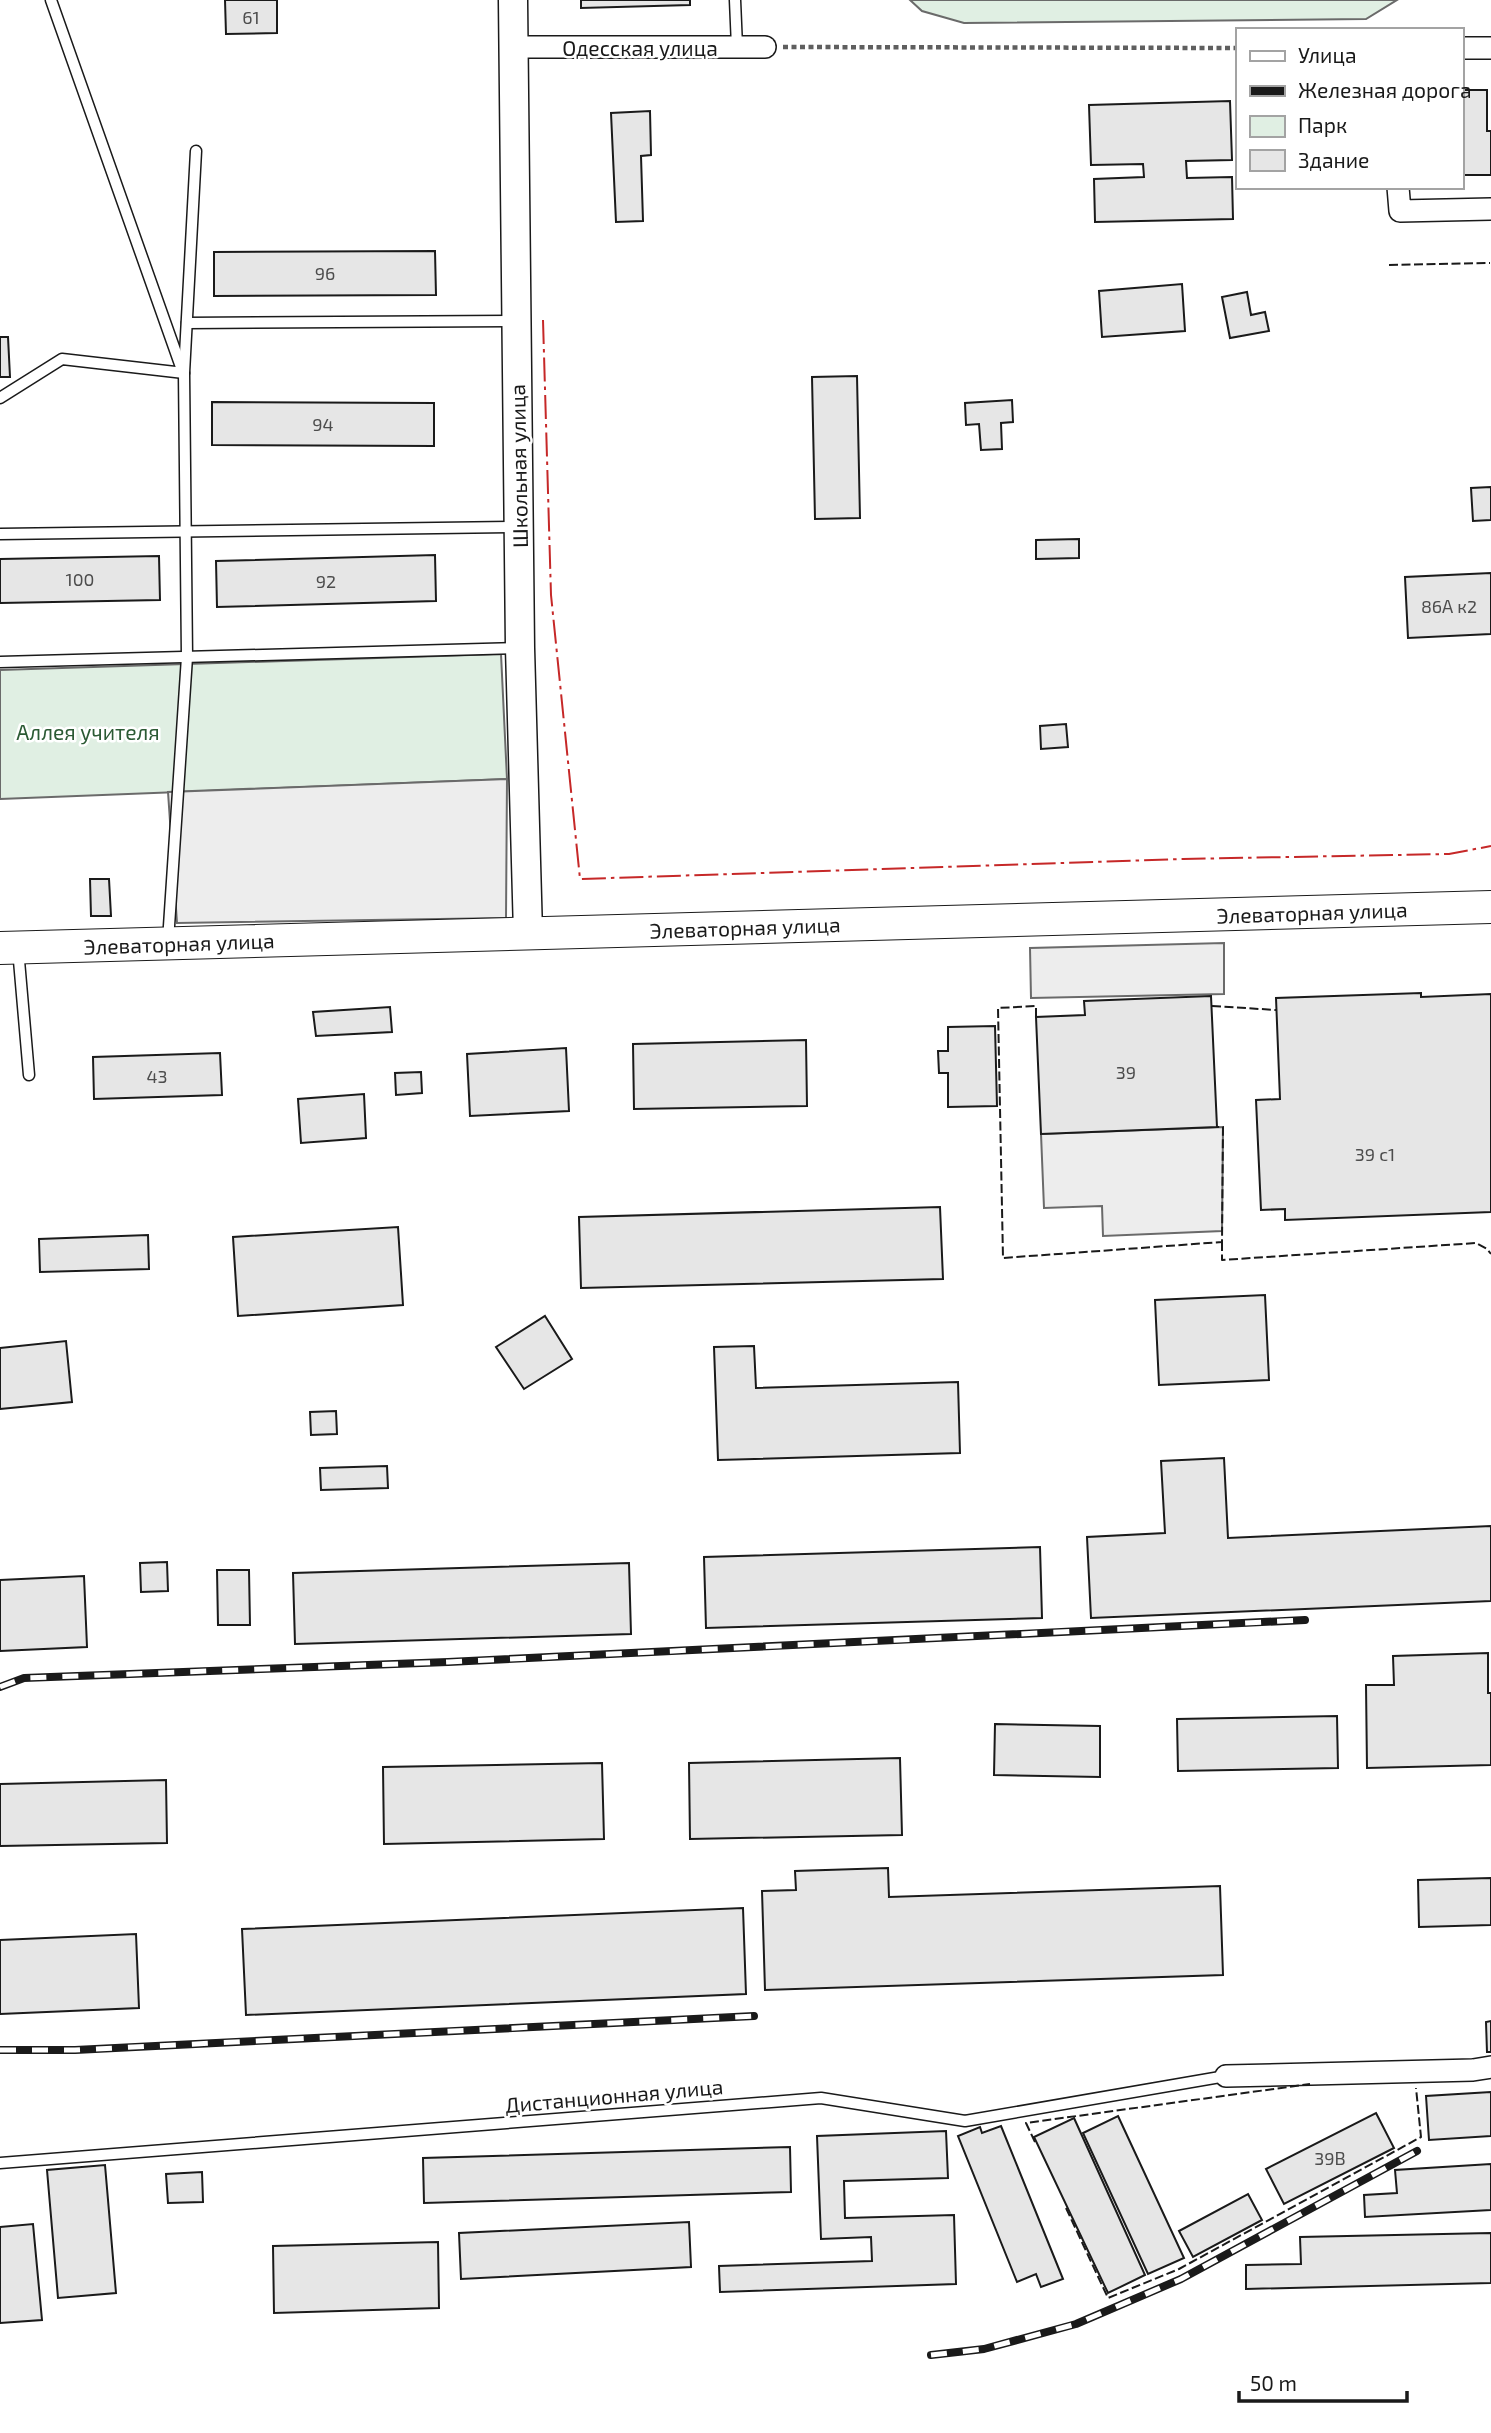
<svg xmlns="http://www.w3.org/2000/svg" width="1491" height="2433" viewBox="0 0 1491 2433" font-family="'Exo 2',sans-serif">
	<rect width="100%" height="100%" fill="#fff"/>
	<g fill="#e0efe3" stroke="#6a6a6a" stroke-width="2">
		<polygon points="910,0 1397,0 1366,19 964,23 922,11"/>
		<polygon points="501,654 507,779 0,799 0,670"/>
	</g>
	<g fill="#ededed" stroke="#6a6a6a" stroke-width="2">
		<polygon points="507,779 506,918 177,923 168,792"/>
		<polygon points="1224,943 1224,994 1031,998 1030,948"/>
		<polygon points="1223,1127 1222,1231 1103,1236 1102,1206 1044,1208 1041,1134"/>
	</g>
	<g fill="#e6e6e6" stroke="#1a1a1a" stroke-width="2">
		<polygon points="225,0 277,0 277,33 226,34"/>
		<polygon points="581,0 690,0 690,5 581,8"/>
		<polygon points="1461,90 1487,90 1487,131 1491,131 1491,175 1461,175"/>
		<polygon points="1230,101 1232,160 1186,161 1187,178 1232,177 1233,219 1095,222 1094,179 1144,177 1143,164 1091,165 1089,105"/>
		<polygon points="650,111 651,155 641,156 643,221 616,222 611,113"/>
		<polygon points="435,251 436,295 214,296 214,252"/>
		<polygon points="1182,284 1185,331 1102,337 1099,291"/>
		<polygon points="1247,292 1251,315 1265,312 1269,331 1230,338 1222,297"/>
		<polygon points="0,337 8,337 10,377 0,377"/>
		<polygon points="857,376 860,518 815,519 812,377"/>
		<polygon points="1012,400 1013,422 1001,423 1002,449 981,450 979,424 966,425 965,403"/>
		<polygon points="212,402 434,403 434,446 212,445"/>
		<polygon points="1491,487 1491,520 1473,521 1471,488"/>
		<polygon points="1079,539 1079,558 1036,559 1036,540"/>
		<polygon points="435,555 436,601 217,607 216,561"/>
		<polygon points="159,556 160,600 0,603 0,559"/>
		<polygon points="1491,573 1491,634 1408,638 1405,577"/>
		<polygon points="1066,724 1068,747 1041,749 1040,726"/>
		<polygon points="90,879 109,879 111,916 91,916"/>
		<polygon points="1421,993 1421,997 1491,994 1491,1212 1285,1220 1285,1209 1261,1210 1256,1100 1280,1099 1276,998"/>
		<polygon points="1211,996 1217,1127 1041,1134 1036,1017 1085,1015 1084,1001"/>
		<polygon points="390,1007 392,1032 316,1036 313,1012"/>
		<polygon points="995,1026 997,1106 948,1107 948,1073 939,1073 938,1051 948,1051 948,1027"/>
		<polygon points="806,1040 807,1106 634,1109 633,1044"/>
		<polygon points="566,1048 569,1111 470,1116 467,1054"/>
		<polygon points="220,1053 222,1095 94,1099 93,1057"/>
		<polygon points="421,1072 422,1093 396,1095 395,1073"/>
		<polygon points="364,1094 366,1138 301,1143 298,1099"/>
		<polygon points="940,1207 943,1279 581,1288 579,1217"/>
		<polygon points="398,1227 403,1305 238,1316 233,1237"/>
		<polygon points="148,1235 149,1269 40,1272 39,1239"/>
		<polygon points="1265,1295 1269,1380 1159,1385 1155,1300"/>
		<polygon points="545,1316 572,1359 524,1389 496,1347"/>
		<polygon points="66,1341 72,1402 0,1409 0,1348"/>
		<polygon points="754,1346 756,1388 958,1382 960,1453 718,1460 714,1347"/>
		<polygon points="336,1411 337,1434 311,1435 310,1412"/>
		<polygon points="1224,1458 1228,1538 1491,1526 1491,1601 1091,1618 1087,1537 1165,1533 1161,1461"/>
		<polygon points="387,1466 388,1488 321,1490 320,1468"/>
		<polygon points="1040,1547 1042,1618 706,1628 704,1557"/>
		<polygon points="167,1562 168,1591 141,1592 140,1563"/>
		<polygon points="629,1563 631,1634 295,1644 293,1573"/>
		<polygon points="217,1570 249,1570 250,1625 218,1625"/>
		<polygon points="84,1576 87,1647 0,1651 0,1580"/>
		<polygon points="1488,1653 1488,1693 1491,1693 1491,1765 1367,1768 1366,1685 1394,1685 1393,1656"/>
		<polygon points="1337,1716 1338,1768 1178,1771 1177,1719"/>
		<polygon points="995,1724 1100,1726 1100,1777 994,1775"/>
		<polygon points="900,1758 902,1835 690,1839 689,1763"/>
		<polygon points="602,1763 604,1839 384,1844 383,1767"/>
		<polygon points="166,1780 167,1843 0,1846 0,1784"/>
		<polygon points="888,1868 889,1897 1220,1886 1223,1975 765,1990 762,1891 796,1890 795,1871"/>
		<polygon points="1491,1878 1491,1925 1419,1927 1418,1880"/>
		<polygon points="743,1908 746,1994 246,2015 242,1929"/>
		<polygon points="136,1934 139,2008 0,2014 0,1940"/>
		<polygon points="1491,2021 1491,2052 1487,2052 1486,2022"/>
		<polygon points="1491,2092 1491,2136 1429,2140 1426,2096"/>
		<polygon points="1376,2113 1394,2148 1284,2204 1266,2169"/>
		<polygon points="1118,2116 1184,2258 1148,2274 1083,2133"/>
		<polygon points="1074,2118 1145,2275 1108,2293 1034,2137"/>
		<polygon points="1001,2126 1063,2279 1041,2287 1036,2274 1017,2282 958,2136 980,2127 982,2133"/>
		<polygon points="946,2131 948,2178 844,2181 845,2218 954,2215 956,2284 720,2292 719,2266 872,2261 871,2237 821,2239 817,2136"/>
		<polygon points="790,2147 791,2192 424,2203 423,2158"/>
		<polygon points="1491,2164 1491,2210 1365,2217 1364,2195 1397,2193 1395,2170"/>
		<polygon points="105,2165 116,2293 58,2298 47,2170"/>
		<polygon points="202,2172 203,2202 168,2203 166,2174"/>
		<polygon points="1248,2194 1262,2220 1193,2257 1179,2231"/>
		<polygon points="689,2222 691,2267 461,2279 459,2233"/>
		<polygon points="33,2224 42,2320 0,2323 0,2227"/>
		<polygon points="1491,2233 1491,2283 1246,2289 1246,2265 1301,2264 1300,2237"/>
		<polygon points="438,2242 439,2308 274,2313 273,2246"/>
	</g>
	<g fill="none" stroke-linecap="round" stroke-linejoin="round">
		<defs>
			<g id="lane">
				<polyline points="51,0 181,367"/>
				<polyline points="735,0 737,47"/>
				<polyline points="187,323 516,321"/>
				<polyline points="0,398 62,359 184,373"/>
				<polyline points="0,534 519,527"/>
				<polyline points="0,662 520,648"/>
				<polyline points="168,941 187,657 184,373 196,151"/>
				<polyline points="18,949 29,1075"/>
				<polyline points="0,2163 821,2098 965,2121 1226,2076"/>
			</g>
			<g id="street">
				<polyline points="514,47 765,47"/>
				<polyline points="1461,48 1491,48"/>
				<polyline points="1398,187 1400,211 1491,209"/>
				<polyline points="1226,2076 1473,2070 1491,2067"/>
			</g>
			<polyline id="secondary" points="513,0 520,648 528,933"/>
			<polyline id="primary" points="0,948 1491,907"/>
		</defs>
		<use href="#lane" stroke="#1a1a1a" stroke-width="13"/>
		<use href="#street" stroke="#1a1a1a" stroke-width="24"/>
		<use href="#secondary" stroke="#1a1a1a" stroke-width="31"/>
		<use href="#primary" stroke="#1a1a1a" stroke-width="34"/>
		<polyline stroke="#5f5f5f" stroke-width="4.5" stroke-dasharray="5 3.5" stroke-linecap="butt" points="783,47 1237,48"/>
		<use href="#lane" stroke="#fff" stroke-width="10"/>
		<use href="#street" stroke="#fff" stroke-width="21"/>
		<use href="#secondary" stroke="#fff" stroke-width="28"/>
		<use href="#primary" stroke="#fff" stroke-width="32"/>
		<defs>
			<g id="rail">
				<polyline points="0,1687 24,1678 448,1662 1305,1620"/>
				<polyline points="0,2050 75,2050 754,2016"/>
				<polyline points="931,2355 984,2349 1076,2324 1181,2279 1417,2151"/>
			</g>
		</defs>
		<use href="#rail" stroke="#1a1a1a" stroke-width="8"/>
		<use href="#rail" stroke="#fff" stroke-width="5" stroke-dasharray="16" stroke-linecap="butt"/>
		<g stroke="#1a1a1a" stroke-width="2" stroke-dasharray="9 3.5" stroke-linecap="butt">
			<polyline points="1389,265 1490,263"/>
			<polyline points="1212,1006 1276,1010"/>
			<polyline points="1036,1017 1036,1006 998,1008 1003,1258 1222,1242 1223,1127 1217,1127"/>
			<polyline points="1222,1242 1222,1260 1476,1243 1487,1249 1491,1254"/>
			<polyline points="1035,2142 1026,2123 1310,2084"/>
			<polyline points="1066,2208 1108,2298 1179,2269 1421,2137 1416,2088"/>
		</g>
		<polyline stroke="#c62828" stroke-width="2" stroke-dasharray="24 5 3.5 5" stroke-linecap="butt" points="543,320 551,595 580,879 1183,859 1449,854 1491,846"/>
	</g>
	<g text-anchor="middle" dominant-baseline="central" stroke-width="5" stroke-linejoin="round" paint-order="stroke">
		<g font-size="18" fill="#4d4d4d">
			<text x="251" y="17">61</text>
			<text x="325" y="273">96</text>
			<text x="323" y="424">94</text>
			<text x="80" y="579">100</text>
			<text x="326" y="581">92</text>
			<text x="1449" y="606">86А к2</text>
			<text x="1126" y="1072">39</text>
			<text x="157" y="1076">43</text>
			<text x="1375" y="1154">39 с1</text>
			<text x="1330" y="2158">39В</text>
		</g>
		<g font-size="21" fill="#1a1a1a" stroke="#fff">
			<text x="640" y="47">Одесская улица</text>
			<text transform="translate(518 466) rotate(-91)">Школьная улица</text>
			<text transform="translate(1312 912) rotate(-2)">Элеваторная улица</text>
			<text transform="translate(745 927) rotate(-2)">Элеваторная улица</text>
			<text transform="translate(179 943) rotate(-2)">Элеваторная улица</text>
			<text transform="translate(614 2095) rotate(-5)">Дистанционная улица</text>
		</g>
		<g font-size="21" fill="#2b5a34" stroke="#fff">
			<text x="88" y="731">Аллея учителя</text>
		</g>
	</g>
	<rect x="1236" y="28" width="228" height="161" fill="#ffffff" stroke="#a3a3a3" stroke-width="2"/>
	<rect x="1250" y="51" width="35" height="10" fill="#ffffff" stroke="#a3a3a3" stroke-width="2"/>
	<text x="1298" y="63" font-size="21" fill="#1a1a1a">Улица</text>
	<rect x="1250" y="86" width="35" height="10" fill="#1a1a1a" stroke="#a3a3a3" stroke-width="2"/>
	<text x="1298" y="98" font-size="21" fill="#1a1a1a">Железная дорога</text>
	<rect x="1250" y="116" width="35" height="21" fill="#e0efe3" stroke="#a3a3a3" stroke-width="2"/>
	<text x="1298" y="133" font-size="21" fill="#1a1a1a">Парк</text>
	<rect x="1250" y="150" width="35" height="21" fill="#e6e6e6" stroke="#a3a3a3" stroke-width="2"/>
	<text x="1298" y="168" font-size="21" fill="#1a1a1a">Здание</text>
	<path d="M1239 2391v10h168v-10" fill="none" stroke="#1a1a1a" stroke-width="3.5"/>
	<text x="1250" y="2391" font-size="21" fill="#1a1a1a" stroke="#ffffff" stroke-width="5" paint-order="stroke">50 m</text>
</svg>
